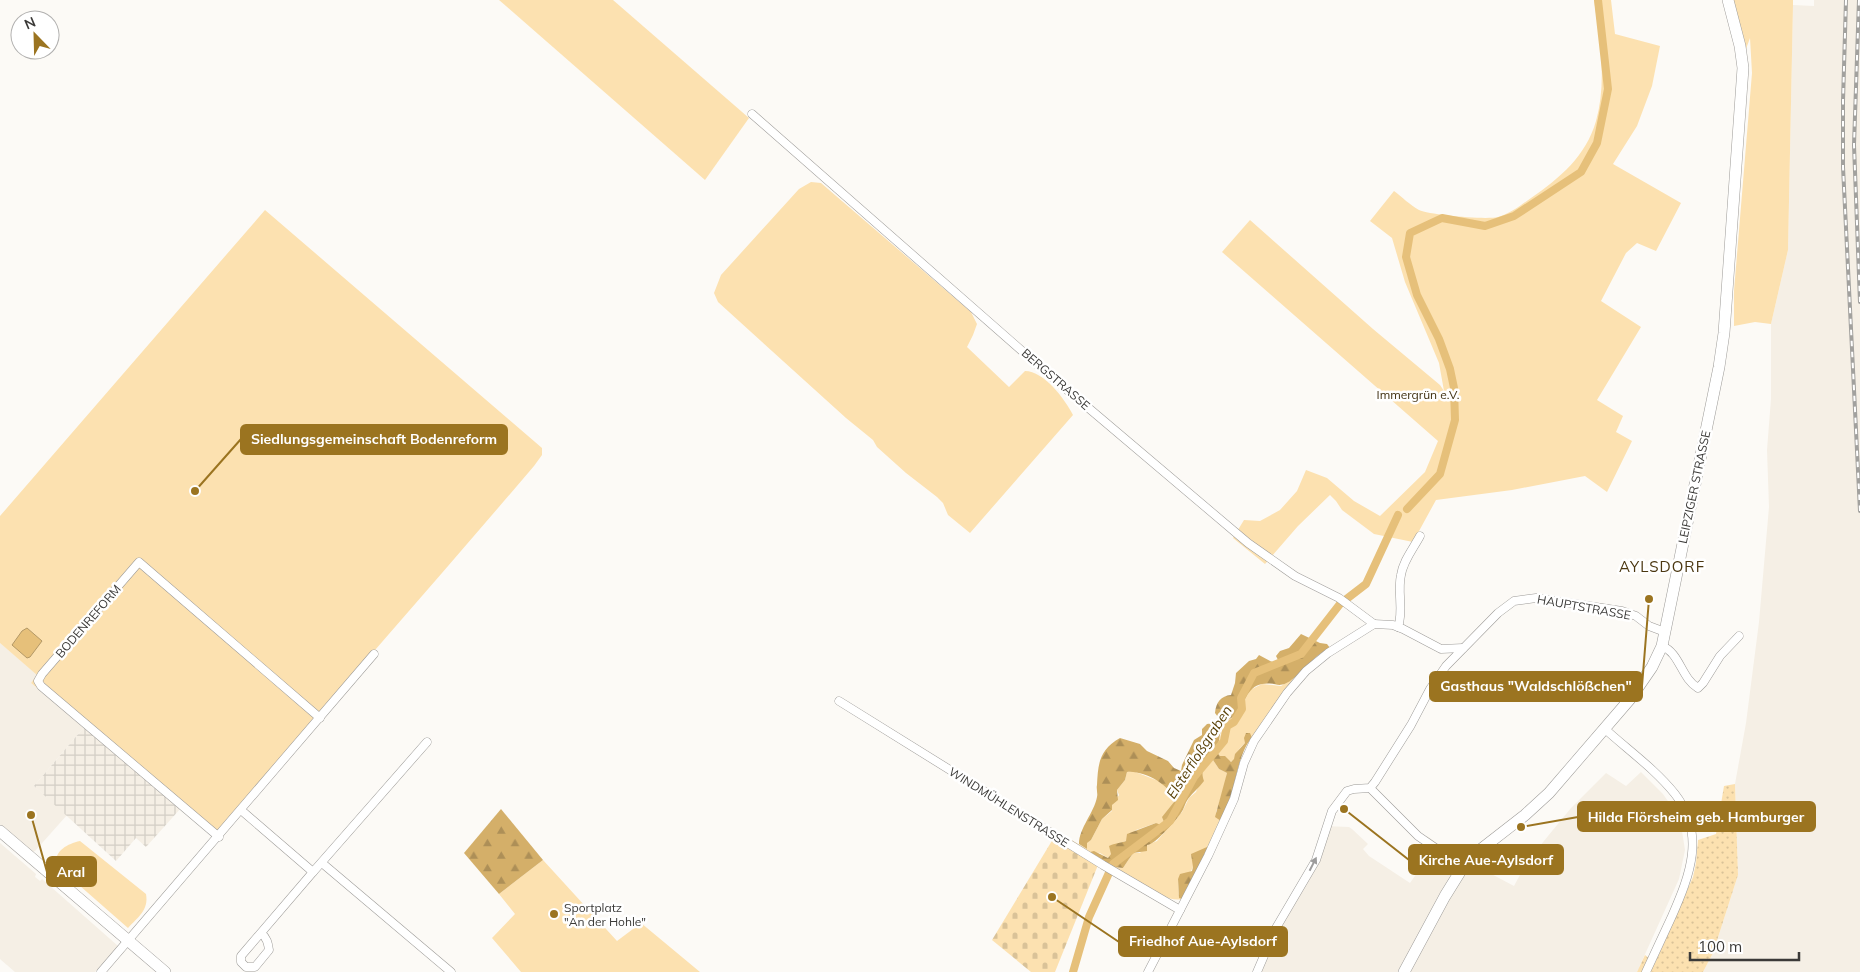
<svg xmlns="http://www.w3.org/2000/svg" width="1860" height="972" viewBox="0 0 1860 972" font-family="Mulish,sans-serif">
	<defs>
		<pattern id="industrial-grid" width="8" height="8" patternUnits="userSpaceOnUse" patternTransform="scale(1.25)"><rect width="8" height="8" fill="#f5efe5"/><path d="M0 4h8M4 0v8" fill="none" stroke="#d3cec5"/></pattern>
		<pattern id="forest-firs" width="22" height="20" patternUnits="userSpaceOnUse" patternTransform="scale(1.25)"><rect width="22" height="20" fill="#d4af69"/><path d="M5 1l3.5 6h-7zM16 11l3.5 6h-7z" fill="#ad8f57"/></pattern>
		<pattern id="cemetery-stones" width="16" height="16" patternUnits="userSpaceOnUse" patternTransform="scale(1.25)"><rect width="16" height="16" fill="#fce1b0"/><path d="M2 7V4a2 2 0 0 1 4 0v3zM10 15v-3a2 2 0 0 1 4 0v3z" fill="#d9c298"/></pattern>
		<pattern id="park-dots" width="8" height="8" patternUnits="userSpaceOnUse" patternTransform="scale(1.25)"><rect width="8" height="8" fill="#fce1b0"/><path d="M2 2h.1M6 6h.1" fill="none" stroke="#d9c298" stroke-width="1.8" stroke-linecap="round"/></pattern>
	</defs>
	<rect width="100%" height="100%" fill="#fcfaf6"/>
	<g fill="#f5efe5">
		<polygon points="1814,0 1860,0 1860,972 1703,972 1713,953 1738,875 1735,784 1746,723 1759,622 1769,507 1767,450 1771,399 1771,324 1788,250 1793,5 1814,6"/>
		<polygon points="0,643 38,675 31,683 85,726 34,786 67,815 35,851 30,853 0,826"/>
		<polygon points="1641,772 1663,794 1674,810 1682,831 1685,850 1679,879 1637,972 1254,972 1318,848 1324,826 1349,827 1352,829 1368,844 1363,849 1369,856 1410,883 1431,853 1427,836 1459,859 1482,869 1514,886 1527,862 1548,836 1571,808 1606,773 1626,786"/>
		<polygon points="0,843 36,874 35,877 40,881 42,879 118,946 95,972 15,972 0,959"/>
	</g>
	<polygon fill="url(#industrial-grid)" points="85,726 181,808 146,847 136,838 116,861 34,786"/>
	<g fill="#fce1b0">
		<polygon points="499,0 613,0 749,118 705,180"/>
		<path d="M1594,0H1611L1615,34L1660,46L1652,86L1637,126L1613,164L1681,203L1656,251L1637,243L1626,253L1601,301L1641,327L1597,400L1623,416L1616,432L1632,441L1607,492L1585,476L1512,490L1436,500L1413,542L1374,534L1342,510L1336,501L1330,495L1298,526L1265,564L1233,538L1244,520L1260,521L1280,510L1297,491L1306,470L1327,478L1354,501L1380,516L1425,472L1438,441L1222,252L1250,220L1373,329L1440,385L1444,391L1439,363L1405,282L1392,238L1370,221L1394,191C1402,197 1410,205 1419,210C1430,215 1486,220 1498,217C1510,214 1521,205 1531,198C1560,178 1586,156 1596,121C1607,82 1600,40 1594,0Z"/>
		<polygon points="1733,0 1793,0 1793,5 1788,250 1771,324 1755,322 1734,326 1734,291 1752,73 1750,38 1746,49"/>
		<path d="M811,182L821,183L971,312L977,324L973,335L967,347L1009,387L1025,371C1044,371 1065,399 1073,415L970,533L948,515L943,503L937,497L906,473L877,447L873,440L846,418L718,302L714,293L721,275L799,189Z"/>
		<path d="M265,210L542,448V455L534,466C429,589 323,709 218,832L31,683L37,675L0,643V516Z"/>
		<path d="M1294,678L1252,738C1244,743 1236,750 1235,759L1231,762L1220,756L1216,751L1224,723L1235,715L1250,690L1262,684L1281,686Z"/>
		<path d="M1213,760L1219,769L1227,773C1226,781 1219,805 1216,812L1221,821L1209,849L1193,867L1191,871L1178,879L1179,897L1182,899C1165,904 1129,876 1114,867L1123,868L1133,853H1140L1147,845L1157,841L1182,812L1189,798L1196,792L1206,762Z"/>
		<polygon points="1133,771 1161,782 1173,796 1174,802 1164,822 1160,826 1156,823 1136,830 1126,841 1120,843 1108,858 1100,853 1091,852 1101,858 1098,865 1053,839 1056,831 1087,849 1086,843 1091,840 1102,819 1112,811 1112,805 1119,795 1117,790 1125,780 1127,772"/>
		<path d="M80,841L146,894C149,910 138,917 128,928L55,864C56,850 67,844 80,841Z"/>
		<polygon points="543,860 617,941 641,923 700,972 521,972 492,938 515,914 499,894"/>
	</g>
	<g fill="url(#forest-firs)">
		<path d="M1301,634L1320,643L1327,644L1330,648C1314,655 1307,668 1294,678C1278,691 1277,681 1262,684C1246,687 1245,705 1235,715C1231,719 1226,720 1223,725C1219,733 1220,742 1216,751L1220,756H1225L1231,762L1234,759L1235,754L1245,743L1244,738L1246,733H1250L1252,738C1240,749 1236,781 1230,798C1228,806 1224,813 1221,821L1215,817L1227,773L1219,769L1213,760L1206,762C1203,769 1201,773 1204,781C1199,788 1193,792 1188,799C1185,803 1184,809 1181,813C1175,821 1155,845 1147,845V851L1133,853L1123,868L1114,867L1090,852L1094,851L1108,858L1111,854L1109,846C1115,843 1120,843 1126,841L1127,834L1156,823L1161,825L1164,822L1162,817L1174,802C1172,785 1143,770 1127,772L1125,780L1117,790L1118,800L1112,805V810L1102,819L1091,840L1087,843V849L1079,844C1079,828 1094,813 1097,797C1098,793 1096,789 1097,785C1098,764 1099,750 1120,738L1140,744L1147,751L1168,761L1174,768L1181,771L1182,765L1194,740L1202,735V729L1207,724L1214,723L1218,717L1215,713C1216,702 1221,696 1231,695L1235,683L1236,673L1249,661L1256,659L1259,655L1276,664L1278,660L1276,656L1280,651L1289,648Z"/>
		<polygon points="501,809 543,860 499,894 464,853"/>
		<polygon points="1207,847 1209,849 1182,899 1179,898 1178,879 1180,874 1192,871 1193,867 1191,854"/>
	</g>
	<polygon fill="url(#cemetery-stones)" points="1053,839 1098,865 1055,972 1031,972 992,940"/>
	<polygon fill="url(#park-dots)" points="1735,784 1738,875 1713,953 1703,972 1637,972 1645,955 1655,963 1693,877 1696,863 1698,840 1716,834 1724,786"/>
	<polygon fill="#e6c07a" stroke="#b39866" points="27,628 42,641 30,657 27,658 12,645 22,631"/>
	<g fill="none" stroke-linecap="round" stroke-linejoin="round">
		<g stroke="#e6c07a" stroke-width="8">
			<polyline points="1407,509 1440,474 1455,420 1454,388 1450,369 1439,339 1417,295 1406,257 1410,233 1442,218 1485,226 1514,216 1581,172 1597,143 1608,89 1598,0"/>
			<polyline points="1073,972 1089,917 1113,864 1170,821 1194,777 1224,741 1227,726 1234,722 1242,709 1241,698 1254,673 1301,654 1340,604 1366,584 1398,515"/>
		</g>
		<defs>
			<g id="street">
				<polyline points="752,114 1046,372 1248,543 1295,576 1339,598 1374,624"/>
				<path d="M1398,627C1404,611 1397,592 1401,575C1403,561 1413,549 1420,536"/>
				<path d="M1662,646C1680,653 1681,678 1698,688L1703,683L1720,656L1739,636"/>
				<polyline points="839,701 1103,865 1180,910"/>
				<path d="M1605,729C1628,750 1655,769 1675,794C1706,834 1690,875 1672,916C1663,935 1655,953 1646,972"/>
				<polyline points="1370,788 1418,836 1463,867"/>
				<path d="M241,810L313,872L241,956V962L246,967H255L269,950C268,943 267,938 261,933"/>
				<polyline points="219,837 41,686 38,681 42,674 139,562 320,718"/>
				<polyline points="322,863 451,972"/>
				<polyline points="313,872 427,742"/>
				<polyline points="101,972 374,654"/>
				<polyline points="1148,972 1208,856 1234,799 1244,763 1254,741 1287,693 1306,671 1328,653 1374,624 1393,625 1403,629 1441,649 1463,648"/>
				<polyline points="1257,972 1276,928 1316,860 1332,811 1347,791 1354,789 1370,788 1375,782 1411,725 1430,689 1446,666 1498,613 1514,601 1536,598 1622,611 1636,616 1649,626 1665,632"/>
			</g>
			<g id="secondary">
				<polyline points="0,831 165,972"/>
				<polyline points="1404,972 1445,896 1463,867 1480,850 1525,815 1549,793 1630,699 1652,667 1662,646 1719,367 1724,333 1743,68 1740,46 1728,0"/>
			</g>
		</defs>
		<use href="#street" stroke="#9d9b98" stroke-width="9"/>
		<use href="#secondary" stroke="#9d9b98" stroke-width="12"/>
		<use href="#street" stroke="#fff" stroke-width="8"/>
		<use href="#secondary" stroke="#fff" stroke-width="11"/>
		<defs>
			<g id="rail">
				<polyline points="1846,0 1843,101 1843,167 1860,511"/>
				<polyline points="1859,0 1854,145 1860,302"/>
			</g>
		</defs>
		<use href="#rail" stroke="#a2a19e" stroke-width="4"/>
		<use href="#rail" stroke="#fff" stroke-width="2" stroke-dasharray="5.5" stroke-linecap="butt"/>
	</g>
	<defs><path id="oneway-solid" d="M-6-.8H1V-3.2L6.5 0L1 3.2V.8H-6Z" transform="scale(1.25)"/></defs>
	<use fill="#9d9c9c" href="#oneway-solid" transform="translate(1313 864) rotate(-63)"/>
	<circle fill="#9b7420" stroke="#fff" stroke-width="2" cx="554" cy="914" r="5"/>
	<g text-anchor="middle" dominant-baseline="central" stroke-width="5" stroke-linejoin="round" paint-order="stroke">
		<g font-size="12" fill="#3b3a38" stroke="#fff">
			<text transform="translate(1056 379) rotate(41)">BERGSTRASSE</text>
			<text transform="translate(1694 487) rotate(-78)">LEIPZIGER STRASSE</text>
			<text transform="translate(1584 607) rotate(10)">HAUPTSTRASSE</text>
			<text transform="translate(88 621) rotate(-49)">BODENREFORM</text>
			<text transform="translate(1009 807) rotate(32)">WINDMÜHLENSTRASSE</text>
		</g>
		<g font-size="12" fill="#3f2f0f" stroke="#fff">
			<text x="1418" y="394">Immergrün e.V.</text>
		</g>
		<g font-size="12" fill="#3b3a38" stroke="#fff" text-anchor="start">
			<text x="564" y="907">Sportplatz<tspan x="564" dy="14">"An der Hohle"</tspan></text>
		</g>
		<g font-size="14" font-style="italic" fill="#594006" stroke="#fff">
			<text transform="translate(1199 752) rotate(-57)">Elsterfloßgraben</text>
		</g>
		<g font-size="15" letter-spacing="1" fill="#4b3711" stroke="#fff">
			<text x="1662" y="566">AYLSDORF</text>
		</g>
	</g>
	<path fill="none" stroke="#9b7420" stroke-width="2" d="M195 491L241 439M1649 599L1642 686M1521 827L1578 817M1344 809L1409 860M31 815L47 872M1052 897L1119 942"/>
	<g fill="#9b7420" stroke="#fff" stroke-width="2">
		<circle cx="195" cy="491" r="5"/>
		<circle cx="1649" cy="599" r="5"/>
		<circle cx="1521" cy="827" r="5"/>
		<circle cx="1344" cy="809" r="5"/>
		<circle cx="31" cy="815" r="5"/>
		<circle cx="1052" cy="897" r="5"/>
	</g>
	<g fill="#9b7420" stroke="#9b7420" stroke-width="2">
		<rect x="241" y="425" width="266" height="29" rx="5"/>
		<rect x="1430" y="672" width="212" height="29" rx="5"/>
		<rect x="1578" y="802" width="237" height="29" rx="5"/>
		<rect x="1409" y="845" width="154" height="29" rx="5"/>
		<rect x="47" y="857" width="49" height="29" rx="5"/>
		<rect x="1119" y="927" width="168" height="29" rx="5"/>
	</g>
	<g font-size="14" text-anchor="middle" font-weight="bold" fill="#fff">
		<text x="374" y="444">Siedlungsgemeinschaft Bodenreform</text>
		<text x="1536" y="691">Gasthaus "Waldschlößchen"</text>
		<text x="1696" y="822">Hilda Flörsheim geb. Hamburger</text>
		<text x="1486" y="865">Kirche Aue-Aylsdorf</text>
		<text x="71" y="877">Aral</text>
		<text x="1203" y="946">Friedhof Aue-Aylsdorf</text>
	</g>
	<g transform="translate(35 35) rotate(337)"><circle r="24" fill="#ffffff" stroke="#b1b0af"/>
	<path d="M0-4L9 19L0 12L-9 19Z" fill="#9b7420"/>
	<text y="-8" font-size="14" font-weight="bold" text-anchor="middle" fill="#3b3a38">N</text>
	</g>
	<path d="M1690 952v8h109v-8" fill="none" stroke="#3b3a38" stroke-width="2.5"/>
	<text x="1698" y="952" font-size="15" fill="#3b3a38" stroke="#ffffff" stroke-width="4" paint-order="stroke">100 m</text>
</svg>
